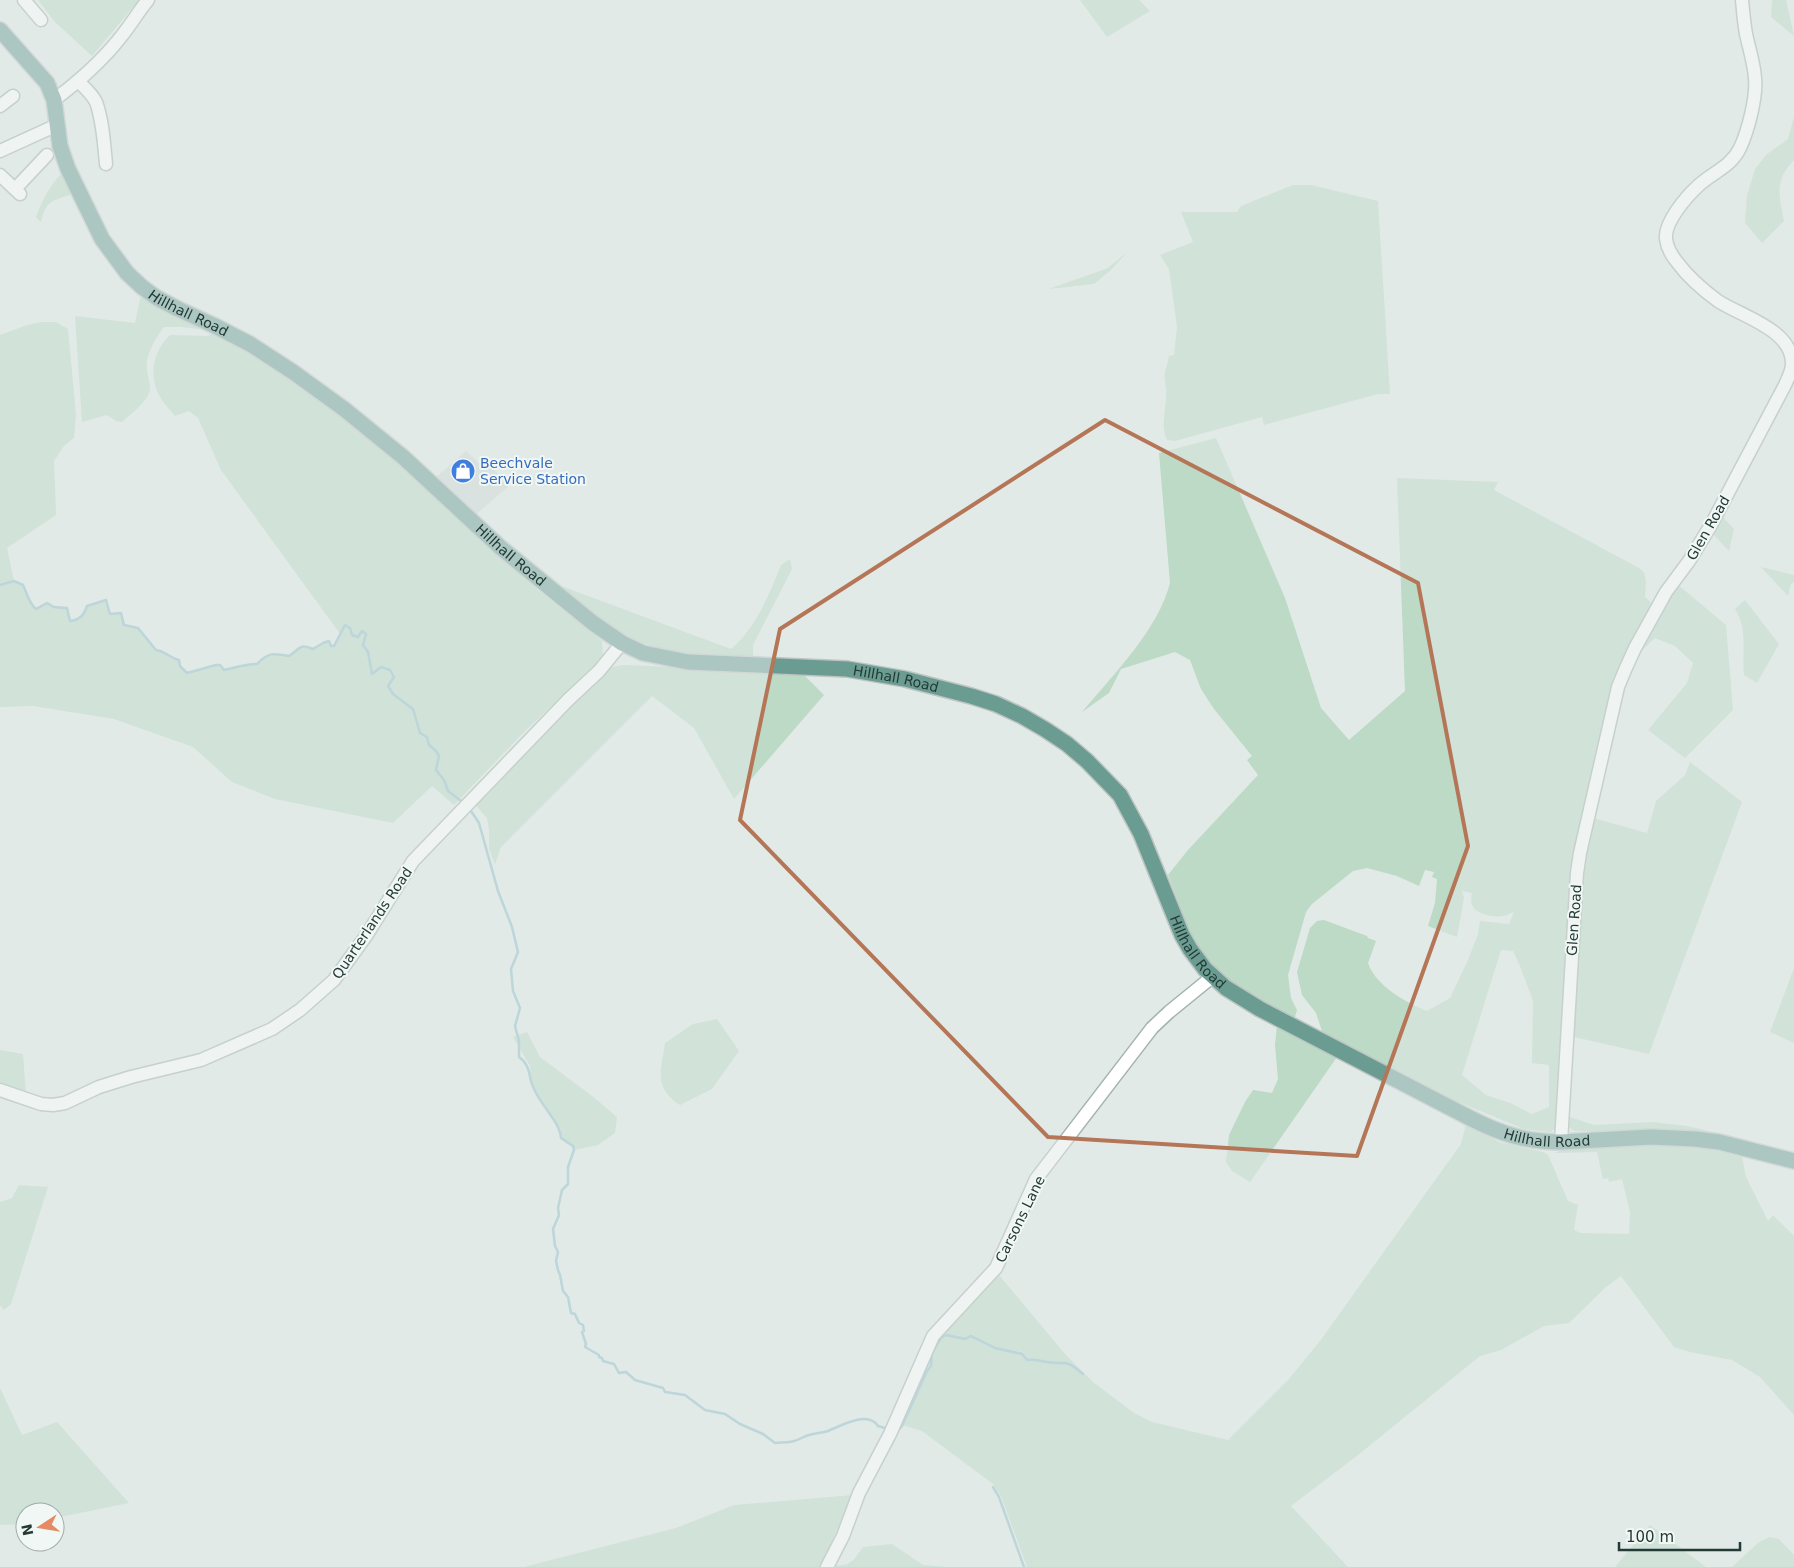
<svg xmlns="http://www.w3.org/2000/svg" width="1794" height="1567" viewBox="0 0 1794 1567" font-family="'DejaVu Sans',sans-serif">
	<rect width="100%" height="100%" fill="#e1eae7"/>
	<polygon fill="#d0dad6" points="466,451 482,466 486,462 510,485 473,517 434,479"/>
	<g fill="#bcdac5" fill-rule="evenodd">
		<polygon points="38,0 139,0 92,56 55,22"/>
		<polygon points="1080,0 1139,0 1150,11 1107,37"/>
		<polygon points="1772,0 1786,0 1794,36 1771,17"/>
		<path d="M1794,117V160C1774,181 1779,195 1784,221L1762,243L1745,223L1747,196L1755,169L1767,154L1788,139Z"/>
		<path d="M62,173L72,194C51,202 47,199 41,222L36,217C43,199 49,186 62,173Z"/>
		<path d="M1293,185H1311L1378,201L1390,394H1378L1264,425L1262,417L1175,441L1167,440C1159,424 1168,405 1166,388C1165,382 1164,378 1165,372C1166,367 1168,362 1169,356L1174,355L1177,327L1169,269L1160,255L1193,242L1181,212H1237L1241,206Z"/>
		<polygon points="1127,252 1112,269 1094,284 1049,289 1108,268"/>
		<path d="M141,295L199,323L198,329L182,327H164C155,339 145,355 147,370C148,378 152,386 149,393C145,404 130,414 122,422L116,421L107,415L82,422L75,316L135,323Z"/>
		<path d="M41,322H56L68,329L76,415L74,438L64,446L54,461L56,515L7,548L14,581L23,585L31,605L36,609L47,603L54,607L67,608L71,621C80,620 84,614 87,606L106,600L110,614L121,613L124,625L138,628L156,650C165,651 170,658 179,660L180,666L187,673L216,665H220L224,670L242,667L247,664H257L271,654L289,656C300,649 299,644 313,649L323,643L329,641L331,646H334L341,635L221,470L198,418L189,411L175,416C170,410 164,404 160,397C148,376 153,351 170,335L208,336L215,331L293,379L377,445L539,591L602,641L603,657L523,733L454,805L432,786L393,823L275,799L232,782L193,747L114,719L33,706L0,707V335L24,326Z"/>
		<path d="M1216,438L1285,598L1321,708L1349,740L1405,691L1397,478L1498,482L1494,490L1639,568L1644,572L1646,581L1645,597L1654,605L1671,579L1726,625L1733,710L1685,758L1648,730L1687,683L1693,663L1675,646L1655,638L1637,655L1608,705L1572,862L1558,1125L1551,1132L1524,1129L1444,1096L1329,1037L1322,1031L1316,1013L1302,995L1297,972L1310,928L1317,921L1324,920L1367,936L1368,938L1376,941L1368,963C1376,986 1405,1002 1427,1011L1450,998L1468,960L1478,934L1480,921L1509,924L1514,912C1510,913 1506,916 1502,916C1494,918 1475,914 1472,905C1471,902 1471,897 1472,893L1462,891L1464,898L1457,937L1428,926L1435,903L1437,879L1432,877L1434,872L1425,870L1419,886L1397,876L1367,868L1353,871L1312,904L1306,912L1288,975L1291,998L1297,1010L1294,1020L1242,993L1198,953L1168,875L1188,850L1258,775L1247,760L1252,756L1214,709L1201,689L1190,660L1175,652L1121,669L1109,693L1082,712C1113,675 1158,630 1170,583L1159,453ZM1501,950L1513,951L1520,966L1533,1001L1532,1063L1549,1065V1107L1532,1114L1510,1103L1486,1095L1462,1075Z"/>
		<polygon points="1722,516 1734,529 1729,551 1712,533"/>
		<path d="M790,559L792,569L753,645V660C700,656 655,656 609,625C592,614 577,599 561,586L731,649C756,628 769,595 781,565Z"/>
		<polygon points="1761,567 1794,575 1794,582 1791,584 1788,596"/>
		<path d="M1745,600L1779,644L1757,683L1744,675C1742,652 1748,629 1735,609Z"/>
		<polygon points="623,665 801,672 824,695 734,799 694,728 652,696 501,847 495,864 489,849 489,830 487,818 473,802 608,668"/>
		<polygon points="1690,762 1742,802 1649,1054 1574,1037 1580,881 1593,818 1647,833 1656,801 1685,775"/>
		<polygon points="1794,968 1794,1043 1770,1032"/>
		<path d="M717,1019L739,1051L712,1089L680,1105C653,1087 661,1071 665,1043L693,1024Z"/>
		<polygon points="1277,1025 1337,1057 1250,1182 1232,1171 1226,1162 1229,1135 1245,1102 1253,1090 1272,1093 1278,1079 1275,1045"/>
		<polygon points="527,1032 540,1057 592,1096 617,1117 615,1133 598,1145 574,1150 573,1146 561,1138 561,1130 536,1091 531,1082 530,1066 513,1037"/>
		<polygon points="0,1050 23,1054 26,1095 0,1086"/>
		<path d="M1570,1117L1594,1125L1653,1122L1687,1126L1721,1134C1672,1130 1623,1134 1574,1131L1569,1127Z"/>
		<polygon points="1466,1124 1499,1142 1543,1152 1548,1155 1568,1201 1578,1205 1574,1230 1580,1233 1629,1234 1630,1212 1622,1179 1609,1182 1608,1178 1603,1179 1597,1152 1555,1153 1561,1150 1675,1144 1696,1146 1742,1157 1746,1177 1768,1221 1773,1215 1794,1236 1794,1415 1760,1377 1732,1360 1690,1352 1674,1347 1621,1276 1606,1287 1569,1323 1544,1326 1501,1350 1480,1356 1358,1455 1291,1506 1348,1567 1027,1567 1001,1496 993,1484 922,1431 899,1424 935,1338 998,1274 1066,1355 1093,1382 1134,1413 1152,1422 1228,1440 1288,1380 1320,1341 1461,1144"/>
		<polygon points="19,1185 48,1187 11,1304 4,1310 0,1305 0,1202 12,1198"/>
		<polygon points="0,1388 22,1435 57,1422 129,1503 55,1518 55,1512 25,1512 25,1524 0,1525"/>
		<polygon points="853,1495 820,1567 524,1567 676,1528 734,1505"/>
		<polygon points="1650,1525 1706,1567 1615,1567"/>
		<polygon points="1769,1537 1779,1539 1794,1555 1794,1567 1732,1567 1758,1543"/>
		<path d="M892,1544L923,1565L949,1567H831L832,1565C851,1567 853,1561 863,1547Z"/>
	</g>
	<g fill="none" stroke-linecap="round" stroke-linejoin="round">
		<g stroke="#8ebecb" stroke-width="2.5">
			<path d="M0,585L14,581L23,585C27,593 29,604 36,609L47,603L54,607L67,608L70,621C80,620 84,615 87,606L106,600L110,614L121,613L124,625L138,628L156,650C165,651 170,658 179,660L180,666L187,673L216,665H220L224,670C235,668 245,664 257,664C268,652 274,653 289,656C300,649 299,643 313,649L323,643L329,641L331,646H334L345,625L350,628L352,635L358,637L362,631L366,634L363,645L368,652L372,674L381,667L390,670L394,677L388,686L393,694L413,709L420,733L427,737L429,745L436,751L439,756L436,770L444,780L448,791L461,801"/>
			<path d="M469,808L479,823L498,891L512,927L518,952L511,969L513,991L520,1008L515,1026L519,1041V1057C528,1063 529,1072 531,1081C536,1102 560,1120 561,1138L573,1146L574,1150L568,1167V1184L562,1190L558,1208L559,1215L553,1229L555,1246L558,1252L556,1261L558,1270L560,1275L563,1291L568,1297L571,1313L575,1314L579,1323L583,1325L584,1331L582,1332L586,1344L585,1347L599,1355V1357L602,1358L603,1361L614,1364L619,1373L626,1372L635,1380L663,1388L665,1392L685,1395L705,1410L725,1414L740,1424L763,1434L775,1443C781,1442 788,1443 794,1441C799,1440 804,1436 809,1435C815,1433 822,1433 828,1431C840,1426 868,1410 878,1426L888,1429"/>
			<path d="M896,1432H897L902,1426L927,1371L931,1366L932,1353L941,1338L946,1335L965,1339L971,1336L995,1348L1022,1354L1027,1360C1039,1359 1038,1361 1047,1362C1069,1365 1064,1358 1083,1374"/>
			<polyline points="993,1487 999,1497 1024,1567"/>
		</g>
		<defs>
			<g id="minor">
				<polyline points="24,0 41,20"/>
				<path d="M78,81C85,88 92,94 96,102C103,121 104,144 106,164"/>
				<path d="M54,100C78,82 101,62 120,38C130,26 138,12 148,0"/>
				<polyline points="0,106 13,96"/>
				<polyline points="0,151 57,125"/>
				<polyline points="0,175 20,194"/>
				<polyline points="15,189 47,155"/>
				<polyline points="0,1090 41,1104 53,1105 65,1103 99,1087 131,1077 201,1060 272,1029 300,1010 334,980 366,936 413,861 568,700 599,671 622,643"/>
				<path d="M1561,1142L1577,873L1580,853L1618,687L1625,670L1635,648L1666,592L1689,561L1711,525L1785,385C1788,378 1792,371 1792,364C1793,330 1741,316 1718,301C1703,290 1688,277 1677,262C1672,256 1667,247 1666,239C1664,222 1687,196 1699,185C1713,172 1731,167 1740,148C1748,131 1757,97 1755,78C1754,63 1749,48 1746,34C1744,23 1743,11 1742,0"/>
				<polyline points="827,1567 843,1536 859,1493 890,1434 933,1336 996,1268 1036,1179 1152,1028 1169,1012 1212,977"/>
			</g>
			<g id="major">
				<path id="s1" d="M0,30L47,83L54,100L60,146L68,169L102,239L127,273L142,287L157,298L178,309L215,326L250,344L293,372L344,409L403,457L501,548L593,623L622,643L643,653L688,662L847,669L905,679L971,696L996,704L1022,716L1046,730L1067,744L1087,761L1120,795L1141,834L1182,935L1190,949L1205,969L1226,988L1260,1009L1470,1118C1501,1134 1526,1142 1561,1142L1651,1137L1695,1139L1719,1142L1794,1161"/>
			</g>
		</defs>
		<use href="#minor" stroke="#a4b2ae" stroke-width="15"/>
		<use href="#major" stroke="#bdc4c2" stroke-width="18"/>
		<use href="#minor" stroke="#fff" stroke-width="12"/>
		<use href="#major" stroke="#6a9c92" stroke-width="15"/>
	</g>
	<path d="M0 0H1794V1567H0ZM1105,420L1418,583L1468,846L1357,1156L1048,1137L740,820L780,629Z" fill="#e1eae7" fill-opacity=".55" fill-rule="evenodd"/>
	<path fill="none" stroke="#b57658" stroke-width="4" stroke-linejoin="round" d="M1105,420L1418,583L1468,846L1357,1156L1048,1137L740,820L780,629Z"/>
	<defs>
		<symbol id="shop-disc" viewBox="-11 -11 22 22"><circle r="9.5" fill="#3f7fe0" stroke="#f1f7f5"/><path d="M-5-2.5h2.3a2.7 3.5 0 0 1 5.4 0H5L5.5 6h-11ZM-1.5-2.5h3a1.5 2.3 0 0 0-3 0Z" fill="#fff"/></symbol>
	</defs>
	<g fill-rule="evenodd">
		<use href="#shop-disc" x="449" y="457" width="28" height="28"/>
	</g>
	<g text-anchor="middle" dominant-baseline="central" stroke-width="4" stroke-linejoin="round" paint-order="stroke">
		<g font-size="14" fill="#233a35" stroke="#f1f7f5">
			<text stroke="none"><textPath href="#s1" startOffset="354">Hillhall Road</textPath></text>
			<text transform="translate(1708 528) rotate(-60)">Glen Road</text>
			<text stroke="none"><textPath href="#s1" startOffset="759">Hillhall Road</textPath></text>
			<text stroke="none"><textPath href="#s1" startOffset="1179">Hillhall Road</textPath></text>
			<text transform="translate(1574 920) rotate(-86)">Glen Road</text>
			<text transform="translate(372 923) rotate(-56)">Quarterlands Road</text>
			<text stroke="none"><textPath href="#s1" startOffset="1614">Hillhall Road</textPath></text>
			<text stroke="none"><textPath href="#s1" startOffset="2018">Hillhall Road</textPath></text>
			<text transform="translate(1020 1219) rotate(-64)">Carsons Lane</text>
		</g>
		<g font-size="14" fill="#366cbe" stroke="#f1f7f5" text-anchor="start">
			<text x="480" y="463">Beechvale<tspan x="480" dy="16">Service Station</tspan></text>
		</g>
	</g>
	<g transform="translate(40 1527) rotate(258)"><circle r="24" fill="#f1f7f5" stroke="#9faba8"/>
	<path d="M0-4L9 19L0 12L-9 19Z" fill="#e68a64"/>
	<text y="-8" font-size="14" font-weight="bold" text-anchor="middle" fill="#233a35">N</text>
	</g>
	<path d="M1619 1542v8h121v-8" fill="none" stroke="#233a35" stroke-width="2.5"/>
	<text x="1626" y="1542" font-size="15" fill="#233a35" stroke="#f1f7f5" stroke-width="4" paint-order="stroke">100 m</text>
</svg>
